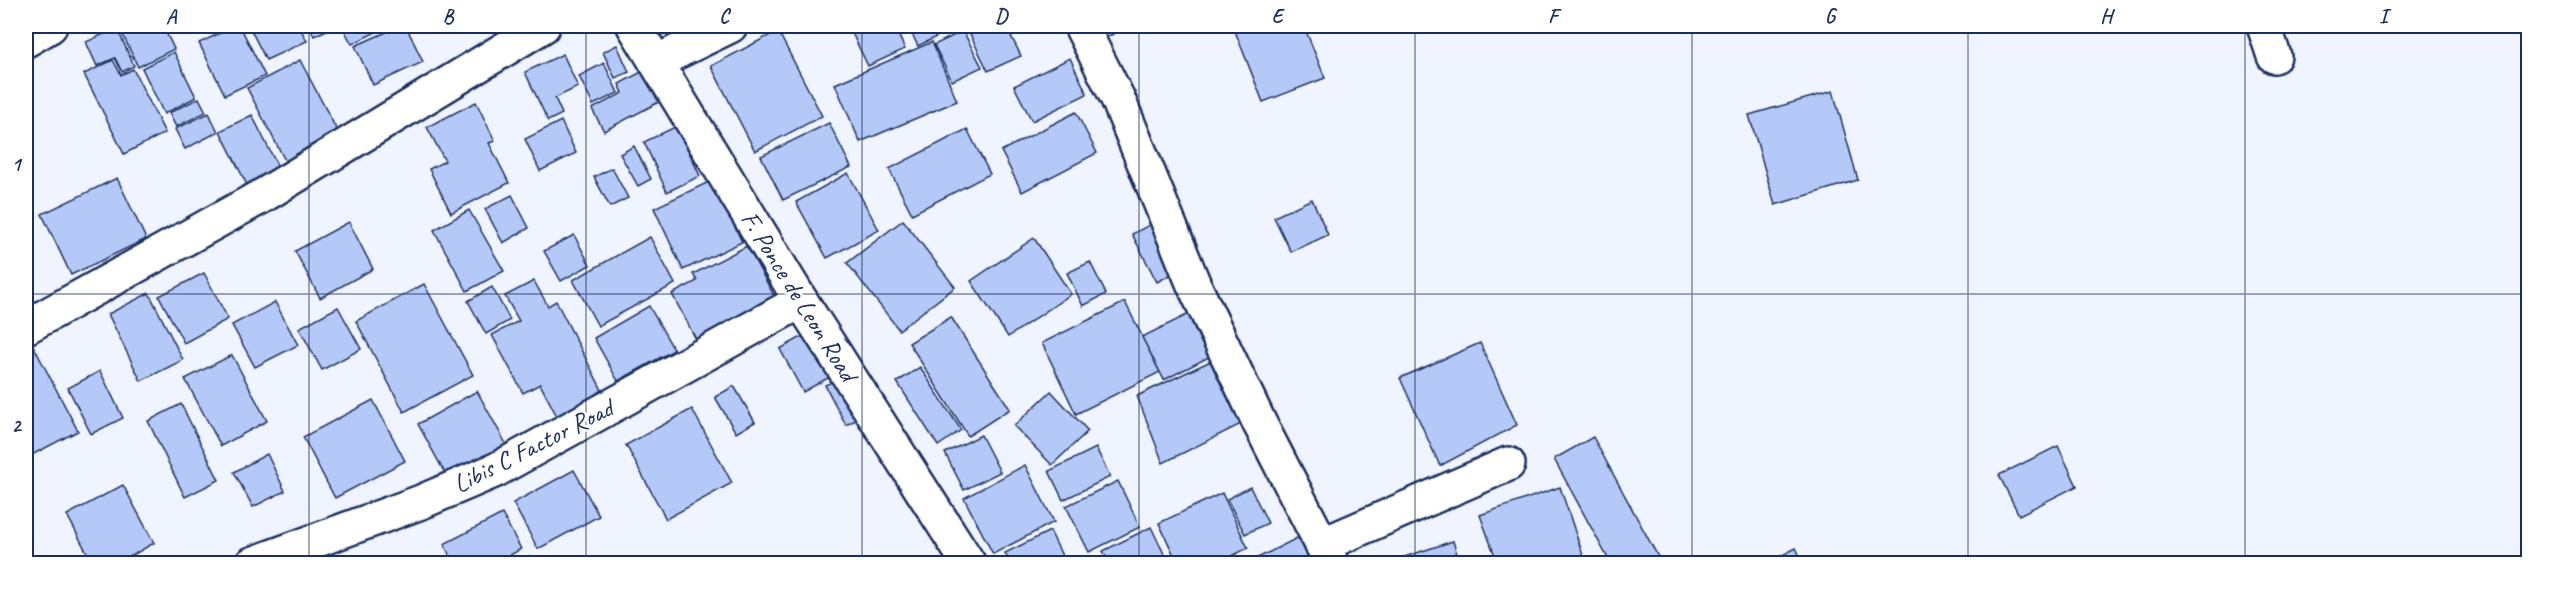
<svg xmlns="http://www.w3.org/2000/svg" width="2554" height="589" viewBox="0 0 2554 589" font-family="Caveat,sans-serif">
	<rect width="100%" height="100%" fill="#f0f4fe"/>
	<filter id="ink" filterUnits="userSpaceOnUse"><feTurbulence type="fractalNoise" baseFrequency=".0167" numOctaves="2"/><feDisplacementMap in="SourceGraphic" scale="12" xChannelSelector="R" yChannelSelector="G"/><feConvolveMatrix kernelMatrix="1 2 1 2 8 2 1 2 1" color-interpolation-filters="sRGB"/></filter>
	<g filter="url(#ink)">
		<g fill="#b4c9f8" stroke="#1b2f5e" stroke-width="1.5">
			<polygon points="137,26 163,26 174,49 138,67 122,33"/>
			<polygon points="235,26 240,26 265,76 225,95 199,43"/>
			<polygon points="249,26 299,26 307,41 266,60"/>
			<polygon points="309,26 335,26 314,36"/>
			<polygon points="342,26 376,26 378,31 352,44"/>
			<polygon points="400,26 406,26 423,62 373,85 355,46"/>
			<polygon points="649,26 680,26 657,37"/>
			<polygon points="862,26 894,26 905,49 868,66 851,31"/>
			<polygon points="908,26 940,26 944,33 918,46"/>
			<polygon points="983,26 1006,26 1021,56 988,71 969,32"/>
			<polygon points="1087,26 1128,26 1096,43"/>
			<polygon points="1233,26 1304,26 1325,78 1263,102"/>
			<polygon points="117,28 134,66 122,72 115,58 97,66 86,42"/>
			<polygon points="778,31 822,116 755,151 711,66"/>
			<polygon points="963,31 982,67 952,81 934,45"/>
			<polygon points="932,42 957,101 860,142 835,84"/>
			<polygon points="617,45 629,72 615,78 603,52"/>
			<polygon points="174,52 196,97 164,114 142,68"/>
			<polygon points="563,54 578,87 555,98 562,114 548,121 525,72"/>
			<polygon points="1070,58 1087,94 1032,121 1014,86"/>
			<polygon points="113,60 121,75 133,69 165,133 124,154 84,74"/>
			<polygon points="300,60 342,140 289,168 247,88"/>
			<polygon points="604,63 618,93 593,105 579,76"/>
			<polygon points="645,70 661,101 604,131 592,109 623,93 619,84"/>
			<polygon points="1833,91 1858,180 1775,205 1749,115"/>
			<polygon points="199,98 206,112 176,127 169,113"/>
			<polygon points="476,102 495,141 489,143 509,183 451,213 429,169 445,161 427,127"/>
			<polygon points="1076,112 1097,153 1022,192 1001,151"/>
			<polygon points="209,113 218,132 185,149 175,129"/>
			<polygon points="252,115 281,173 249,189 220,131"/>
			<polygon points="561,121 576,153 540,171 525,139"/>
			<polygon points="829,123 851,167 783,200 761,156"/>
			<polygon points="677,126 700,176 667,192 644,142"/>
			<polygon points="967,129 990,174 912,214 889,169"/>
			<polygon points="634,146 651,179 638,186 620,154"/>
			<polygon points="612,168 628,198 610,207 594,177"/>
			<polygon points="848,173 879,230 827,258 796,202"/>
			<polygon points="117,178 146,239 71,275 42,214"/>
			<polygon points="713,180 742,242 683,270 654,208"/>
			<polygon points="512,195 529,228 503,243 485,209"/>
			<polygon points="1312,199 1328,235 1291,252 1274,217"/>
			<polygon points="469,210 504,271 467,291 434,230"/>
			<polygon points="1165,217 1189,265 1157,282 1132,234"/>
			<polygon points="903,220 955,287 899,330 847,263"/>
			<polygon points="349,222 373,269 320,298 295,251"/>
			<polygon points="574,235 590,265 561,281 544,251"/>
			<polygon points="650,237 675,284 598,326 573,280"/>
			<polygon points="1034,238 1071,294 1008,337 971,281"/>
			<polygon points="747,246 778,303 699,345 672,294 697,281 693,274"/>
			<polygon points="1090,262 1106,294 1083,306 1067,273"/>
			<polygon points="204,273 228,319 184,343 159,296"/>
			<polygon points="534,281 548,306 556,301 604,394 558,418 540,384 523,393 492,335 519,321 505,296"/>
			<polygon points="424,284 473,375 404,412 356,321"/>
			<polygon points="492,287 510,320 486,334 468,301"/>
			<polygon points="149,293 183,360 141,381 108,314"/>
			<polygon points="275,302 298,345 255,367 232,325"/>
			<polygon points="1125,302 1160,372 1076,414 1042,343"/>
			<polygon points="649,306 674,350 618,381 594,338"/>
			<polygon points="338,307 361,349 322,370 299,328"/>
			<polygon points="1191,313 1211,356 1164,380 1142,337"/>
			<polygon points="951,317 1010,409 968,436 909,343"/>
			<polygon points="814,330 837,373 803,392 780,349"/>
			<polygon points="1480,343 1517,425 1440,466 1400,378"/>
			<polygon points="34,347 78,431 26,458 26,352"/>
			<polygon points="232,355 267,421 221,446 185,379"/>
			<polygon points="1217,358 1245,422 1163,463 1137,396"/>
			<polygon points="920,367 961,430 938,446 897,382"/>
			<polygon points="100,371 123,418 91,434 68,388"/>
			<polygon points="847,375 867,414 846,425 825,385"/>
			<polygon points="734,386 755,422 736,433 715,397"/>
			<polygon points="477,391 511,453 452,486 418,424"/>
			<polygon points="1051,391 1088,431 1052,465 1014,426"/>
			<polygon points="373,400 405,461 335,498 303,437"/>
			<polygon points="181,404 219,480 185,497 148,421"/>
			<polygon points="692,409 732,483 666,519 626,445"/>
			<polygon points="981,435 1000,472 964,490 945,453"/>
			<polygon points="1593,437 1662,564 1611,564 1554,459"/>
			<polygon points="2058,446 2077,486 2019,515 1999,475"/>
			<polygon points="1096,448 1110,477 1063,500 1049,471"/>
			<polygon points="267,454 285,491 253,507 234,472"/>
			<polygon points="1025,465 1054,522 993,554 964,498"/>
			<polygon points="574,470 599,516 538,549 513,503"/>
			<polygon points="1118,481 1140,527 1089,552 1066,506"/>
			<polygon points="123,485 154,543 117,564 93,564 67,515"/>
			<polygon points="1250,487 1268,523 1245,534 1227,499"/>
			<polygon points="1560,487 1584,558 1569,564 1498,564 1480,515"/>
			<polygon points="1222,493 1248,548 1216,564 1178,564 1159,523"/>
			<polygon points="502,514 521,549 494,564 454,564 444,544"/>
			<polygon points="1151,527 1169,564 1110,564 1103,551"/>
			<polygon points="1050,531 1066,564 1011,564 1005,553"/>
			<polygon points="1303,535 1317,564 1246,564"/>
			<polygon points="1453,541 1460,564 1383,564"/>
			<polygon points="1796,548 1804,564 1765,564"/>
			<polygon points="529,556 533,564 513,564"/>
		</g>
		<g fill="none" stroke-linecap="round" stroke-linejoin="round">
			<defs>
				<g id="minor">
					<polyline points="1081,26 1118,99 1194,285 1259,422 1332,564"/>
					<polyline points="2264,26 2274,56"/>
					<polyline points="26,40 50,26"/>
					<polyline points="656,62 730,26"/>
					<polyline points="26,327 264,195 543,26"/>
					<polyline points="1322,545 1508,464"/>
					<polyline points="252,564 421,502 496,470 801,301"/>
				</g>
				<polyline id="tertiary" points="634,26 801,301 969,564"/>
			</defs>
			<use href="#minor" stroke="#1b2f5e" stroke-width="38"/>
			<use href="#tertiary" stroke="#1b2f5e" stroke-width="38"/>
			<use href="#minor" stroke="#fff" stroke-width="33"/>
			<use href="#tertiary" stroke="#fff" stroke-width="33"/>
		</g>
	</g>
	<path fill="none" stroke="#1b2f5e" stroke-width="1.5" stroke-opacity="0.55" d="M309,26V564M586,26V564M862,26V564M1139,26V564M1415,26V564M1692,26V564M1968,26V564M2245,26V564M26,294H2528"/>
	<g text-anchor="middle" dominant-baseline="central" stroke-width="5" stroke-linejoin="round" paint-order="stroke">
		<g font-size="26" fill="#1b2f5e" stroke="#fff">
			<text transform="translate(799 296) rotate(58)">F. Ponce de Leon Road</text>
			<text transform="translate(533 446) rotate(-27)">Libis C Factor Road</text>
		</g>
	</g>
	<rect width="2554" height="589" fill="none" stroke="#fff" stroke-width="66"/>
	<rect x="33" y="33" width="2488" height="523" fill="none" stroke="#1b2f5e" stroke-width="2"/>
	<g font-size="20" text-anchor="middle" font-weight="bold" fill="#1b2f5e">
		<text x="171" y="23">A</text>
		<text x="448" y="23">B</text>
		<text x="724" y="23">C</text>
		<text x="1001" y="23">D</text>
		<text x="1277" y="23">E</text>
		<text x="1553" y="23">F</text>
		<text x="1830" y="23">G</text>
		<text x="2106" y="23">H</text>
		<text x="2383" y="23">I</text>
		<text x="16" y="171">1</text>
		<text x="16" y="432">2</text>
	</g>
</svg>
